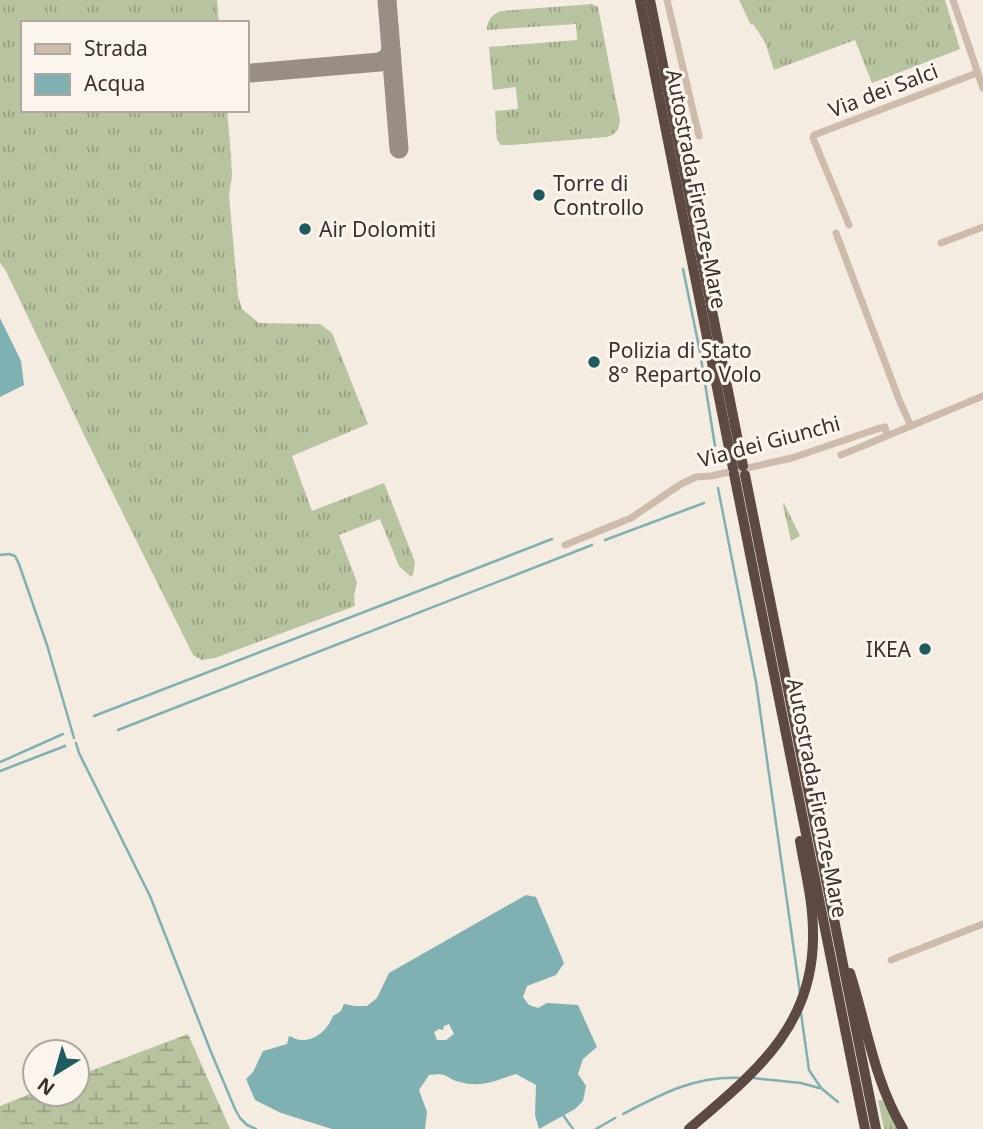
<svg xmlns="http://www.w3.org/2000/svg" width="983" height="1129" viewBox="0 0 983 1129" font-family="'Noto Sans',sans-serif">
	<defs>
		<pattern id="grass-tufts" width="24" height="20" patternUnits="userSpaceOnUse" patternTransform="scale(1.75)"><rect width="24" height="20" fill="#b8c4a0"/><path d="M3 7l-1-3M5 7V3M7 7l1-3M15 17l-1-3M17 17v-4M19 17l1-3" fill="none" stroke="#97a083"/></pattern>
		<pattern id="wetland-marsh" width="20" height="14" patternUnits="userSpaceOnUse" patternTransform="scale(1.75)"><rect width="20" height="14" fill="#b8c4a0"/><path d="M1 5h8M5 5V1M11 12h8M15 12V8" fill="none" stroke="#97a083"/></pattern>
	</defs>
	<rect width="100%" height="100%" fill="#f4ebe1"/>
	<g fill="url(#grass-tufts)">
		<polygon points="0,0 217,0 219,23 23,23 23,110 227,110 231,155 232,176 229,195 238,296 242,309 259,323 320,324 332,333 368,424 292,456 312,511 384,483 415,562 413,575 411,577 399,566 380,519 339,535 357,582 354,596 355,606 215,658 202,660 193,655 85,437 6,271 0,263"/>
		<polygon points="739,0 945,0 960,49 872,83 855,40 774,70 765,42 753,24 751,25"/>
		<path d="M592,4L598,7L620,120C619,129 616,135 607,137L511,145H501L497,140L495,111L518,109L516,89V87L493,90L489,47L577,40L576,24L487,30C487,21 492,14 501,11Z"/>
		<polygon points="784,503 800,536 791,541 783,505"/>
		<polygon points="878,1100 882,1100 899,1129 884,1129"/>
	</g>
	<polygon fill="url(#wetland-marsh)" points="188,1034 230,1129 0,1129 0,1106 35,1092 35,1094 77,1094 77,1076"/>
	<g fill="#7fb0b2" fill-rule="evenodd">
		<polygon points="0,318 21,361 24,385 0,397"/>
		<path d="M526,895L536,897L564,963L556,975L527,986L523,997L529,1005L538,1008L547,1003L578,1005L597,1047L583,1059L578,1074L586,1086L583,1101L575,1109L539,1129L535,1115L536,1085L516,1074C496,1080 482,1088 460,1082C444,1078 450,1072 429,1075L419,1090L427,1112L425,1129H332L281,1113L255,1100L246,1079L253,1072L263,1051L287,1044L289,1036C293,1037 296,1040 301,1040C316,1041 328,1029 333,1016L341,1011L344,1004L355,1006H367L377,998L389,973ZM449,1024L454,1034L446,1040H437L434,1032L439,1029L443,1030L444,1026Z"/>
	</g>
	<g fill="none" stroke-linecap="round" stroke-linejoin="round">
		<g stroke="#7fb0b2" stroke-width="2.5">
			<polyline points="683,269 700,352 715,446"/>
			<polyline points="718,488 756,682 800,993"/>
			<polyline points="605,540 704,503"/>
			<polyline points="0,555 9,554 15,556 19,564 47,645 74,738"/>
			<polyline points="444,581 552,539"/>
			<polyline points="94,716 442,582"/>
			<polyline points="118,730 592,545"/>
			<polyline points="76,743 79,753 150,896 211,1052 235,1109 240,1118 247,1125 256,1129"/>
			<polyline points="0,762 63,734"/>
			<polyline points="0,771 65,746"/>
			<polyline points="801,1013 809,1070 821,1088 838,1102"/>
			<polyline points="753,1078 801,1083 819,1088"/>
			<path d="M623,1114C663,1093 695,1076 741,1078"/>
			<polyline points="563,1115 573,1129"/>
			<polyline points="596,1129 615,1118"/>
		</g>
		<g stroke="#988e86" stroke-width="19">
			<polyline points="387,0 399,149"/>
			<polyline points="252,73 380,62 388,57 391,50"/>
		</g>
		<g stroke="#cdbbac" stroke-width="7">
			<polyline points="667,0 699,136"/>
			<polyline points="953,0 983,88"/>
			<polyline points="849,225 813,138 814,135 977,73"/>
			<polyline points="836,233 900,402 911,426"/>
			<polyline points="941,243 983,227"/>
			<polyline points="841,455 983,396"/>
			<polyline points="565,545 631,518 681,484 696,477 711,476 792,458 877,429 885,427 887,435"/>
			<polyline points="891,960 983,924"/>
		</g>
		<g stroke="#5c4a42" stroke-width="10">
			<polyline points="640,0 733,468"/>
			<polyline points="650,0 743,466"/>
			<polyline points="734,474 865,1129"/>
			<polyline points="745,475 876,1129"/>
			<path d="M850,973C867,1026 874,1081 903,1129"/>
			<path d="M689,1129C754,1073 815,1027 813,932C813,901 805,871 800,841"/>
		</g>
	</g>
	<g fill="#1f5a5e" stroke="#fbf5ee" stroke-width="2.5">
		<circle cx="539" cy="195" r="7"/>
		<circle cx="305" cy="229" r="7"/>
		<circle cx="594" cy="362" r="7"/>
		<circle cx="925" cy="649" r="7"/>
	</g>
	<g text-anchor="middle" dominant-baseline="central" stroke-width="6" stroke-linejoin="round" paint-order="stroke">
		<g font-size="21" fill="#3b302b" stroke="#fbf5ee">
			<text transform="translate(883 90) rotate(-21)">Via dei Salci</text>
			<text transform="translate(697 189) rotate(79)">Autostrada Firenze-Mare</text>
			<text transform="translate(769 441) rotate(-15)">Via dei Giunchi</text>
			<text transform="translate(818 798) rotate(79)">Autostrada Firenze-Mare</text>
		</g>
		<g font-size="21" fill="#3b302b" stroke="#fbf5ee" text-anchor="start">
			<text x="553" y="183">Torre di<tspan x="553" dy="24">Controllo</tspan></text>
			<text x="319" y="229">Air Dolomiti</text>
			<text x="608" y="350">Polizia di Stato<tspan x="608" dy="24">8° Reparto Volo</tspan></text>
			<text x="911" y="649" text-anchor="end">IKEA</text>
		</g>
	</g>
	<rect x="21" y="21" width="228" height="91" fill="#fbf5ee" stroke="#aea6a0" stroke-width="2"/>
	<rect x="35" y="44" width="35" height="10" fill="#cdbbac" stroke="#aea6a0" stroke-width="2"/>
	<text x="84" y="56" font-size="21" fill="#3b302b">Strada</text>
	<rect x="35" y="74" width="35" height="21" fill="#7fb0b2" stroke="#aea6a0" stroke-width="2"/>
	<text x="84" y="91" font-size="21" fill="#3b302b">Acqua</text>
	<g transform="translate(56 1073) rotate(217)"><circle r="33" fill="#fbf5ee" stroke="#aea6a0" stroke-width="2"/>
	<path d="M0-5L12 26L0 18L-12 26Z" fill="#1f5a5e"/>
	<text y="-10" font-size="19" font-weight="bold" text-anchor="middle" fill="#3b302b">N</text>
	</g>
</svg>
